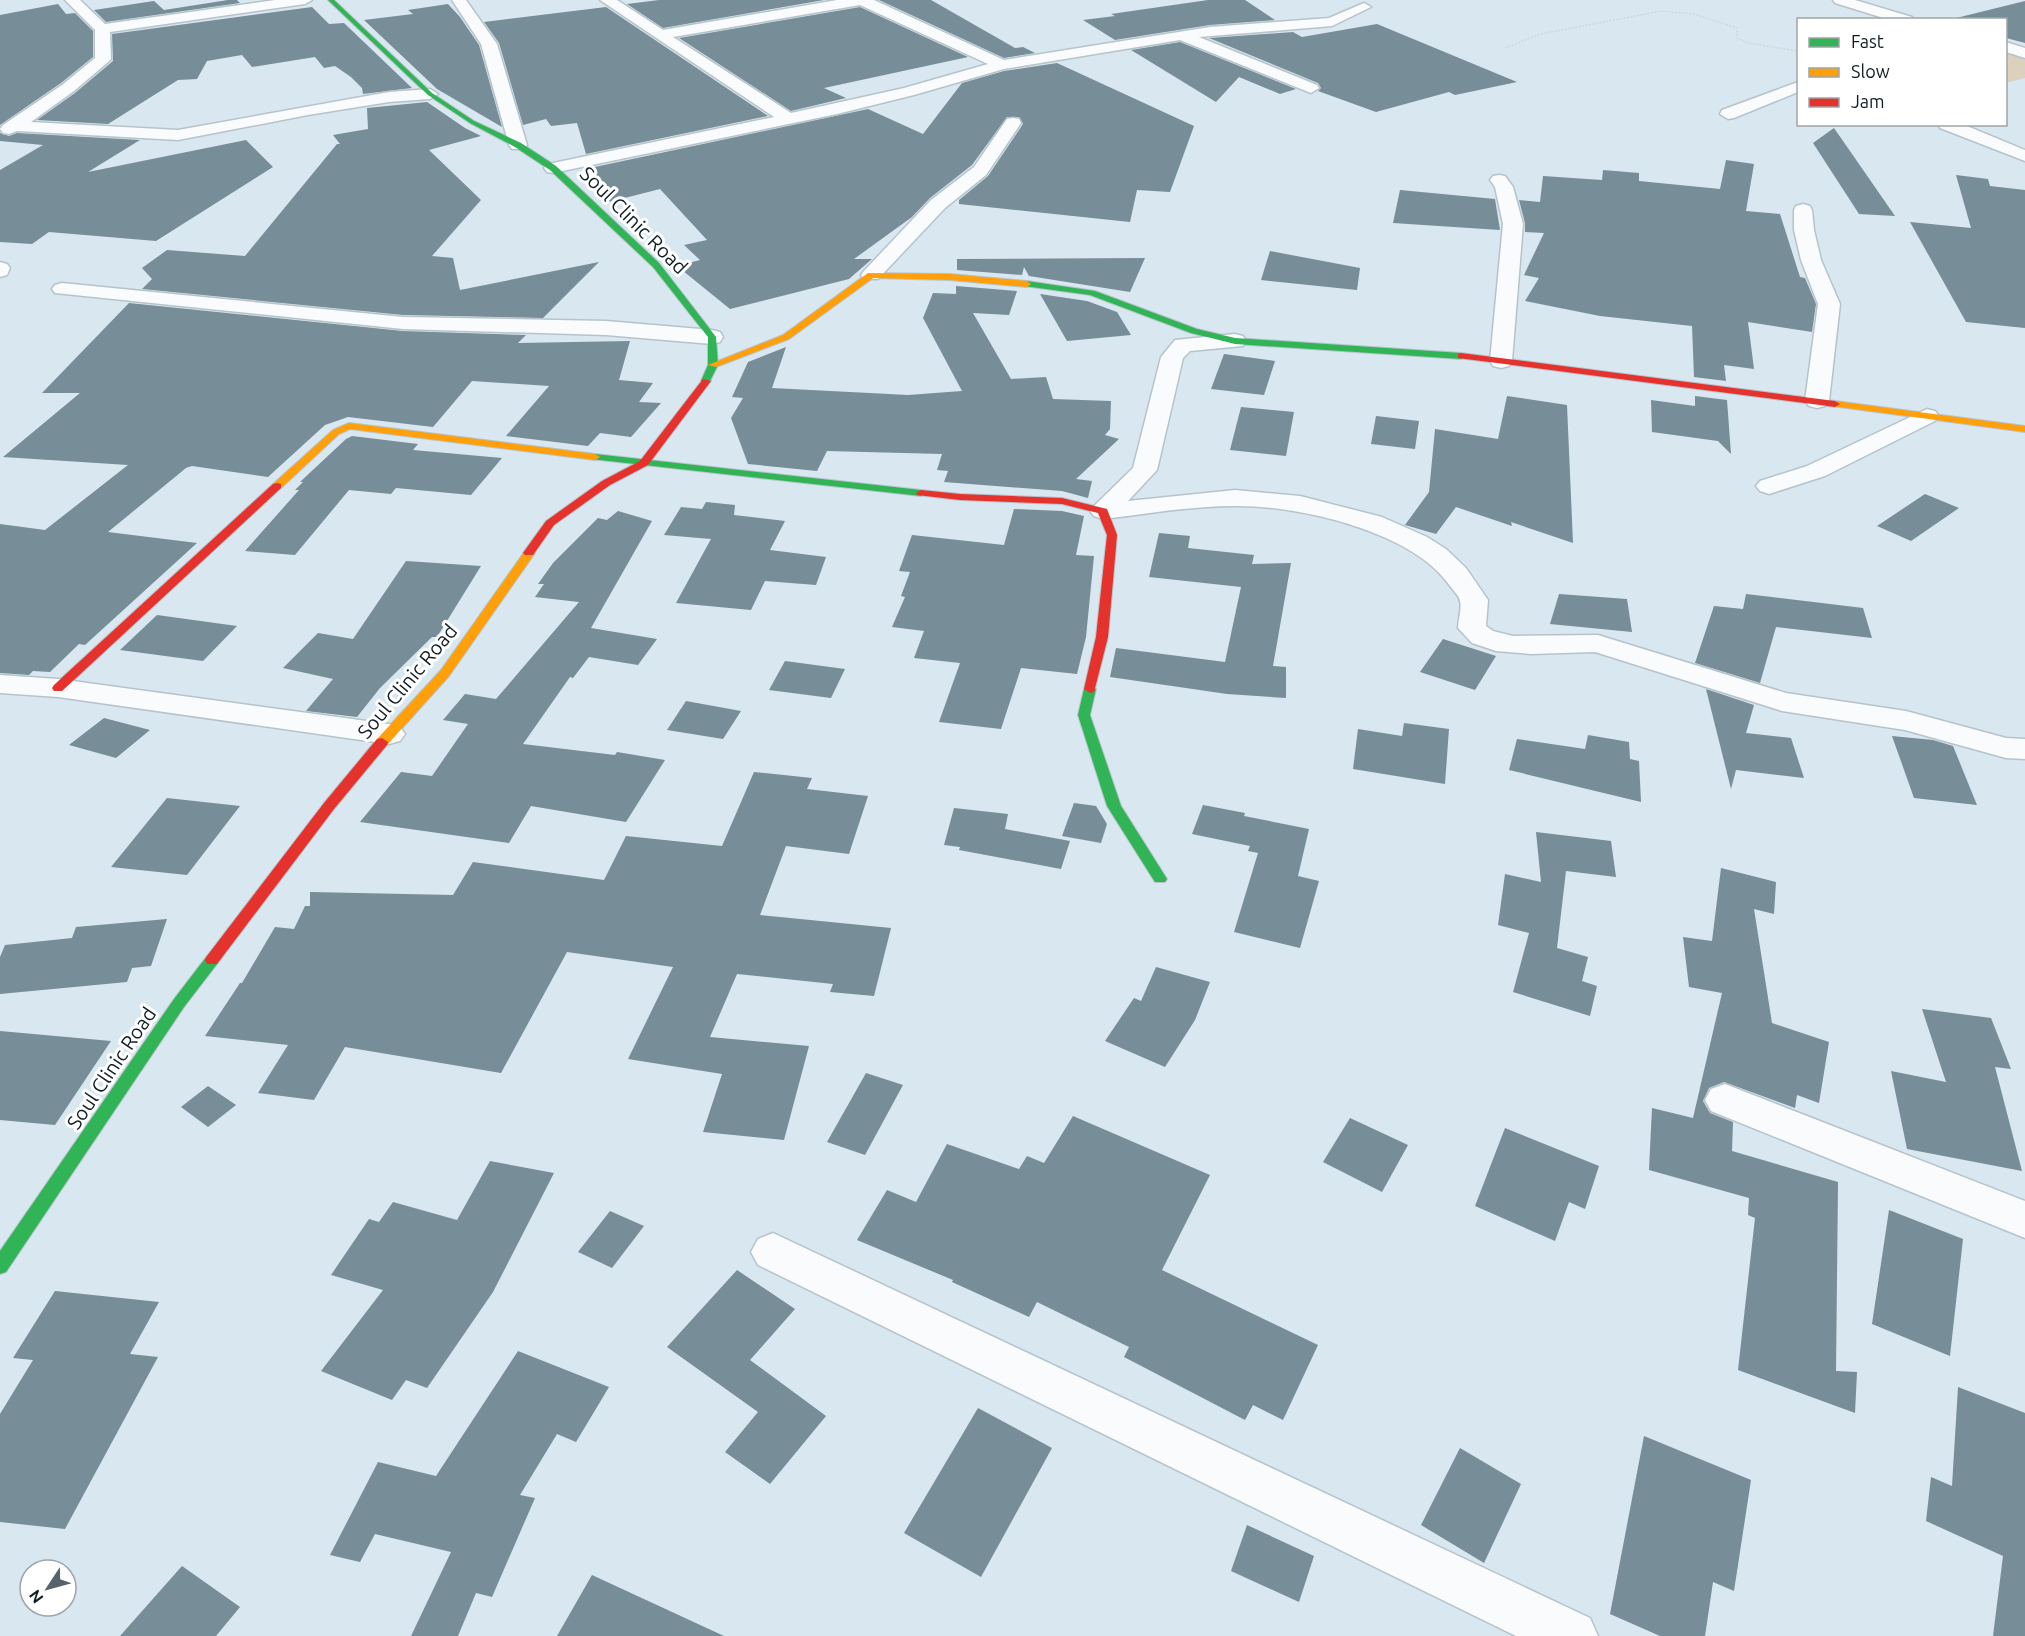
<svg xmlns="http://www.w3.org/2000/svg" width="2025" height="1636" viewBox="0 0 2025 1636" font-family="Ubuntu,sans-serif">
	<rect width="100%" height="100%" fill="#d8e7f0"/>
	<polygon fill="#dcd1bc" points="2006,49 2025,54 2025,78 2006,83"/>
	<g fill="#778d97">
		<polygon points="228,0 237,0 240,3 106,22 94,10 154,1 164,10"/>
		<polygon points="659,0 824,0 663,28 627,4"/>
		<polygon points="879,0 931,0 1015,48 1023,47 1035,53 1004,58"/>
		<polygon points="1208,0 1245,0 1275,20 1210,25 1115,40 1083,20 1115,16 1111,14"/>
		<polygon points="2025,1 2025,43 2006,38 2006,20 1948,20"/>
		<polygon points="58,4 66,14 75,13 93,31 93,57 61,83 0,125 0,15"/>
		<polygon points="448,4 460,17 479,45 502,127 437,89 364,20 413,14 408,10"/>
		<polygon points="312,7 329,24 344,23 412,88 363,94 362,88 351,77 335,66 324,68 315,57 252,67 242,55 207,61 197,79 178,80 108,124 37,120 75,93 113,61 112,34"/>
		<polygon points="606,7 768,116 586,154 577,123 551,126 546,119 523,125 499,43 484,22"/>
		<polygon points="860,7 968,57 824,88 846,98 791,111 679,38"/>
		<polygon points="1377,24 1517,82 1455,95 1449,92 1376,112 1318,91 1321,88 1318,83 1209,38 1293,32 1302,37"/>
		<polygon points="1180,42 1296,89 1280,94 1239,77 1216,102 1131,50"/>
		<polygon points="1057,63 1194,126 1170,192 1137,190 1130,222 959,204 959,200 988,176 1023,124 1019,117 1007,117 972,165 930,198 912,217 854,259 872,259 849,279 730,309 677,266 700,260 684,245 707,240 660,189 605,203 599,199 590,168 868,109 923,134 962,83 1004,71"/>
		<polygon points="427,102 465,128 481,136 429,150 481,200 432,256 453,258 460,290 599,262 543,318 403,315 142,289 152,279 142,268 167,250 245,256 337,144 340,144 333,135 368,129 367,108"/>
		<polygon points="1834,128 1895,216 1859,214 1813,143"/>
		<polygon points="0,133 9,136 17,133 140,140 88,172 246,140 273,167 156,241 49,232 32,244 0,242 0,170 43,145 0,141"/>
		<polygon points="1726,160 1754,164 1746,211 1780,214 1800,277 1805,278 1816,304 1812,332 1748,322 1754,369 1724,365 1726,381 1694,377 1692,326 1600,316 1525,301 1539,278 1524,275 1544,233 1525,232 1525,223 1519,200 1540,202 1543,176 1602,180 1603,170 1639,173 1639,181 1720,189"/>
		<polygon points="1956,175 1988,179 1990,186 2025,190 2025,328 1966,322 1910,222 1971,228"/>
		<polygon points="1400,190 1495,199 1500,230 1393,223"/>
		<polygon points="1270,251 1360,268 1357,290 1261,280"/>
		<polygon points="1145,258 1130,292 1029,276 1024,267 1022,275 957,270 957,259"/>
		<polygon points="956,286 1017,291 1009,315 973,313 1011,379 1046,377 1053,399 1111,401 1110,429 1105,435 1119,439 1076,479 1092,481 1088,498 1062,491 944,482 948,471 937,470 942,454 827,451 817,471 748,464 731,418 743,398 732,397 748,362 786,347 772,388 908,395 962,391 923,318 933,293 956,294"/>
		<polygon points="1040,294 1087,301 1117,312 1131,335 1067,341"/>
		<polygon points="129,303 403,331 526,335 518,343 630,341 619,380 653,383 639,402 661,403 631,437 600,433 588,446 506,436 549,386 472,381 433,427 348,417 325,425 268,477 192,466 186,468 108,532 197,543 85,645 79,644 50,672 33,671 29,675 0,673 0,524 45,530 128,465 3,457 80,393 42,393"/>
		<polygon points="1224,354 1275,361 1264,395 1211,389"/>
		<polygon points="1507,396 1567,405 1573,543 1511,522 1512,526 1456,507 1436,534 1405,525 1429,492 1435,429 1498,439"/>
		<polygon points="1695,396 1727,400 1731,454 1718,441 1652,432 1651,400 1695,406"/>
		<polygon points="1241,407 1294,412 1286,456 1230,450"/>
		<polygon points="1376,416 1419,421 1415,449 1371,444"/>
		<polygon points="352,436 418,444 413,450 502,458 471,495 396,488 391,494 349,490 295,555 245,551 299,490 295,490 303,482 300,482 346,439"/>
		<polygon points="1925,494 1959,508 1911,541 1877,526"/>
		<polygon points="706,502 735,505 734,515 785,521 770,550 826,557 816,585 765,581 751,610 676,603 711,539 664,535 681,507 702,509"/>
		<polygon points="1014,509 1062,511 1084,516 1076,555 1094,556 1086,637 1077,674 1021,668 1001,729 939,722 960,663 914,658 924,631 892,627 905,597 901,596 910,572 899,571 912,535 1004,545"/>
		<polygon points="618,511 652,521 591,628 657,639 638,665 589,657 573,678 570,677 523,744 615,755 617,752 665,760 626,822 531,806 509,843 360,822 401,772 432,776 468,724 443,720 465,694 496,699 579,602 535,597 544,584 538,584 553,563 598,518 607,520"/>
		<polygon points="1159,533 1190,536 1188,548 1254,555 1252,564 1291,563 1273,666 1286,667 1286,698 1227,694 1110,677 1116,648 1225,662 1241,587 1149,577"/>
		<polygon points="406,561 481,566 437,637 432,637 380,688 357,717 306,711 333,679 283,668 318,633 353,639"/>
		<polygon points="1559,594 1627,599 1632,632 1550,624"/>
		<polygon points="1746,594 1863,608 1872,638 1776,627 1760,683 1695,663 1714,606 1743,609"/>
		<polygon points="157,615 237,626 203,661 120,650"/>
		<polygon points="1443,639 1496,656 1475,690 1420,672"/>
		<polygon points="785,661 845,669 831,698 769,690"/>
		<polygon points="1706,689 1754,705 1746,733 1791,738 1804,778 1736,770 1731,789"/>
		<polygon points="686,701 741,711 723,739 667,730"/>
		<polygon points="104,718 150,730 116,758 69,745"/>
		<polygon points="1404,723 1449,729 1445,784 1353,769 1358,729 1402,736"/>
		<polygon points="1588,735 1629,742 1630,759 1639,761 1641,802 1509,770 1517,739 1585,749"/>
		<polygon points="1892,736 1933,740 1953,746 1977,805 1914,798"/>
		<polygon points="754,772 812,778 807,789 868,796 849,854 786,846 760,915 891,928 874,996 830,992 833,984 737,974 710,1037 809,1046 784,1140 703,1132 722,1074 628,1059 673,967 567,952 501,1073 345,1047 314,1100 258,1093 288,1045 205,1036 240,983 242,983 275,927 294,929 305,906 310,906 310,892 453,895 473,862 604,880 626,836 722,846"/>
		<polygon points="167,798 240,806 187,875 111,867"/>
		<polygon points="1074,803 1096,806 1107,824 1101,843 1062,836"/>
		<polygon points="1203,805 1245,813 1244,816 1309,829 1298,876 1319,881 1300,948 1234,932 1258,853 1248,851 1250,846 1192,834"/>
		<polygon points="954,808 1008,814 1005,829 1070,841 1061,869 959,850 960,847 944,845"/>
		<polygon points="1536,832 1611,841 1616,877 1566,871 1557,948 1588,957 1582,981 1597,986 1590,1016 1513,992 1529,933 1498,925 1505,874 1541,882"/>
		<polygon points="1721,868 1776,882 1774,914 1754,909 1772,1023 1829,1042 1819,1103 1797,1095 1795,1108 1724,1082 1709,1088 1703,1101 1710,1113 1733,1122 1732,1151 1838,1182 1836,1371 1857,1372 1855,1413 1738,1370 1755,1218 1748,1215 1749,1198 1649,1170 1652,1108 1693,1118 1722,993 1689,987 1683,937 1712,941"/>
		<polygon points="167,919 151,966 132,968 127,982 0,994 0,957 5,945 72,938 76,927"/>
		<polygon points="1156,967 1210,982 1195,1020 1165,1067 1105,1041 1134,998 1141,1001"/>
		<polygon points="1922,1009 1991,1018 2011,1069 1995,1067 2022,1171 1907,1149 1891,1071 1946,1082"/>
		<polygon points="0,1031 111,1041 55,1125 0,1120"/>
		<polygon points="866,1073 903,1085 865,1155 827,1142"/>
		<polygon points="208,1086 236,1105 208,1127 181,1107"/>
		<polygon points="1073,1116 1210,1175 1162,1270 1318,1345 1283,1420 1253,1405 1245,1420 1124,1357 1129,1347 1037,1302 1029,1317 952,1282 953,1280 857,1240 887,1190 916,1202 947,1144 1019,1169 1027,1156 1044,1163"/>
		<polygon points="1350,1118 1408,1145 1382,1192 1323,1162"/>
		<polygon points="1505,1128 1599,1166 1585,1209 1569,1202 1555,1241 1475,1206"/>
		<polygon points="490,1161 554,1173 493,1292 427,1388 406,1380 392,1400 321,1371 383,1290 331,1275 369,1219 379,1222 393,1202 457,1220"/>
		<polygon points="1889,1210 1963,1239 1950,1356 1872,1324"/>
		<polygon points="610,1211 644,1226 612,1268 578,1252"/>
		<polygon points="737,1270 795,1309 750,1360 826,1416 770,1484 725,1452 758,1412 667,1347"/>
		<polygon points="55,1291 159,1302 130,1354 158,1357 65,1529 0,1522 0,1414 33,1360 13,1358"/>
		<polygon points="518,1351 609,1387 576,1442 557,1434 520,1495 535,1498 492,1597 476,1593 458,1636 411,1636 451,1552 375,1534 360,1562 330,1555 378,1462 436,1476"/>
		<polygon points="1958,1387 2025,1413 2025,1636 1993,1636 2003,1556 1926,1521 1931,1477 1952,1486"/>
		<polygon points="978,1408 1052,1448 981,1577 904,1533"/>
		<polygon points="1644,1436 1751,1480 1734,1591 1713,1582 1705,1636 1660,1636 1610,1614"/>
		<polygon points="1460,1448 1521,1484 1484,1563 1421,1525"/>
		<polygon points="1247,1525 1314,1556 1299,1602 1231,1571"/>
		<polygon points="182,1566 240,1607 216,1636 120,1636"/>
		<polygon points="592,1575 724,1636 557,1636"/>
	</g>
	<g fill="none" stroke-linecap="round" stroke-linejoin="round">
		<defs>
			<g id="street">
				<polygon points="65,0 80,0 105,24 275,0 312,0 305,4 110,32 111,59 108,62 74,91 31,122 178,130 389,92 430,89 438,94 430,99 389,102 308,115 178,140 17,131 9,134 3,133 0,129 3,125 62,85 95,58 95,30"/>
				<polygon points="452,0 466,0 497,44 527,145 524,149 512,149 509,145 481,44"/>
				<path d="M600,0H617L663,30L837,0H874L1004,60L1210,27L1329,18L1364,3L1371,7L1332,26L1199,37L1317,85L1319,88L1311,93L1180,40L1004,69L914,95L837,114L553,173L547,172L544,168L547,164L553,163L774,117ZM860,5L988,64L904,88L791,113L673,37Z"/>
				<polygon points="1833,0 1855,0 1912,17 1914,20 1890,20 1835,3"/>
				<polygon points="2006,42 2025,48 2025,58 2006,52"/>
				<polygon points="1798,82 1798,92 1734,118 1728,119 1720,114 1722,110"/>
				<polygon points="1013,118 1019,119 1021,123 986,175 945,208 878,279 864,279 861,275 864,271 931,200 974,167 1007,119"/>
				<polygon points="1938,124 1962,124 2025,150 2025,161 1940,128"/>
				<polygon points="1499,175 1505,176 1513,187 1523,224 1512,361 1509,366 1501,368 1493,366 1490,361 1503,224 1495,187 1490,180 1493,176"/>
				<polygon points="1803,204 1810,206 1812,210 1814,230 1821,260 1840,304 1829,401 1825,406 1817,408 1809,406 1805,401 1818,304 1801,260 1794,230 1794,210 1796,206"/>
				<polygon points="0,262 7,264 10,268 7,275 0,277"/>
				<polygon points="62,283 403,317 606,321 712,330 720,332 723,337 720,342 712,344 606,335 403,329 55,293 52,289 55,285"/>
				<path d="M1235,334L1243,336L1246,341L1243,346L1190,351L1183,358L1157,470L1128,501L1235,490L1300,496L1382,517L1427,537L1446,549L1466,568L1488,600L1486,626L1493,631L1513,636L1598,635L1786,693L1906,711L2006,738L2025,739V759L2006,758L1905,730L1782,711L1595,652L1531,654L1496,651L1472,643L1458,628C1458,620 1462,609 1460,601C1459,596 1453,590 1450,586C1413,531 1297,505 1234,506C1191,506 1146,514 1103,519L1094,516L1090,511L1094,506L1133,468L1161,357L1175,340Z"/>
				<polygon points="1927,409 1935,411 1939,416 1935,421 1825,476 1769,494 1760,491 1756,486 1760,481 1807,466"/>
				<polygon points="0,675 58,679 389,724 400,727 405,734 400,741 389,744 58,697 0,693"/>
				<polygon points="1725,1084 2025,1201 2025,1238 1711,1111 1705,1100 1711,1089"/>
				<polygon points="773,1233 1590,1618 1598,1636 1516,1636 758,1265 751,1252 758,1239"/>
			</g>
			<g id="fast">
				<polygon points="328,0 334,0 432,93 474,121 521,143 556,166 659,263 716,337 718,365 709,383 701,381 708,365 708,337 653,267 550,170 515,147 470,123 428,95"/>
				<polygon points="1027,281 1095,291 1197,329 1235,338 1461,353 1466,356 1461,359 1235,344 1191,333 1090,295 1024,286 1024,282"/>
				<polygon points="595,454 921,490 926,493 921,496 591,459 590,457"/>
				<polygon points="1090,685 1096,689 1090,715 1121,806 1167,879 1165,882 1155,882 1107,806 1078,715 1084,689"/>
				<polygon points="212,955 217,956 219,960 217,964 184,1007 6,1272 0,1274 0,1251 174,999 207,956"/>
			</g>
			<g id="slow">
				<polygon points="868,273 950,274 1027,281 1031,284 1027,287 950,280 873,278 789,339 716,367 708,365 783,335"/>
				<polygon points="1835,401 2025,426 2025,432 1832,406 1830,404"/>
				<polygon points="349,423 595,454 600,457 595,460 350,429 339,434 281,488 273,488 273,484 333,430"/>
				<polygon points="529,550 535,553 449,676 387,745 377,745 376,742 377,739 441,670 525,551"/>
			</g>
			<g id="jam">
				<polygon points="1461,353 1835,401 1840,404 1835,407 1458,358 1458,354"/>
				<polygon points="703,379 711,381 648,465 610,485 554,525 533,555 525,555 523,553 546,521 602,481 640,461"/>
				<polygon points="277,483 281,484 281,488 62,691 54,691 52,688 54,685 273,484"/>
				<polygon points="921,490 960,494 1062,498 1107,509 1117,535 1108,637 1094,692 1090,693 1084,689 1096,637 1107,535 1098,513 1062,504 960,500 917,495 916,493"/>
				<polygon points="382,738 388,742 387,745 334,809 217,964 207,964 205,960 207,956 324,803 377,739"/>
			</g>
		</defs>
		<use href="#street" stroke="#b6c3cb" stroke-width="3"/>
		<use href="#fast" stroke="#b6c3cb" stroke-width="2"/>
		<use href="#slow" stroke="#b6c3cb" stroke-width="2"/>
		<use href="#jam" stroke="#b6c3cb" stroke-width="2"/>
		<polyline stroke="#d2d7d9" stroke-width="1.5" stroke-dasharray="2 1.5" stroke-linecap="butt" points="1505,48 1541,34 1661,11 1694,14 1737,28 1737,38 1748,43 1798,51"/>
		<use href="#street" fill="#f9fbfd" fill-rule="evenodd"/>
		<use href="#fast" fill="#30b455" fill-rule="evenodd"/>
		<use href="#slow" fill="#ff9f0a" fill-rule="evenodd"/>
		<use href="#jam" fill="#e5322d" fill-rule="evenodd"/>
	</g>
	<g text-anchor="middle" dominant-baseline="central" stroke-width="6" stroke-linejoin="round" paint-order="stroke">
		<g font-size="20" fill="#0f1d24" stroke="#fff">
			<text transform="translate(634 220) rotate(45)">Soul Clinic Road</text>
			<text transform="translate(407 681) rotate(-50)">Soul Clinic Road</text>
			<text transform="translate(111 1068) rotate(-56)">Soul Clinic Road</text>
		</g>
	</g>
	<rect x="1797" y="18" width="210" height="108" fill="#ffffff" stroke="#9fa5a7" stroke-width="1.5"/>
	<rect x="1809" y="38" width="30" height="9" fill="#30b455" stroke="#9fa5a7" stroke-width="1.5"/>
	<text x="1851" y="48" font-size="18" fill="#0f1d24">Fast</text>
	<rect x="1809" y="68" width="30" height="9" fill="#ff9f0a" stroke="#9fa5a7" stroke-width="1.5"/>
	<text x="1851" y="78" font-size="18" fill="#0f1d24">Slow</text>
	<rect x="1809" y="98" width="30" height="9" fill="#e5322d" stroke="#9fa5a7" stroke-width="1.5"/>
	<text x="1851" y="108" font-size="18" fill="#0f1d24">Jam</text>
	<g transform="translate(48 1588) rotate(234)"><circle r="28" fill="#ffffff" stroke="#9fa5a7" stroke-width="1.5"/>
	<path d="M0-4.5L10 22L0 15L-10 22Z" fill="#55646b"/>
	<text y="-9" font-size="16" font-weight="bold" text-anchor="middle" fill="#0f1d24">N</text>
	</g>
</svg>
